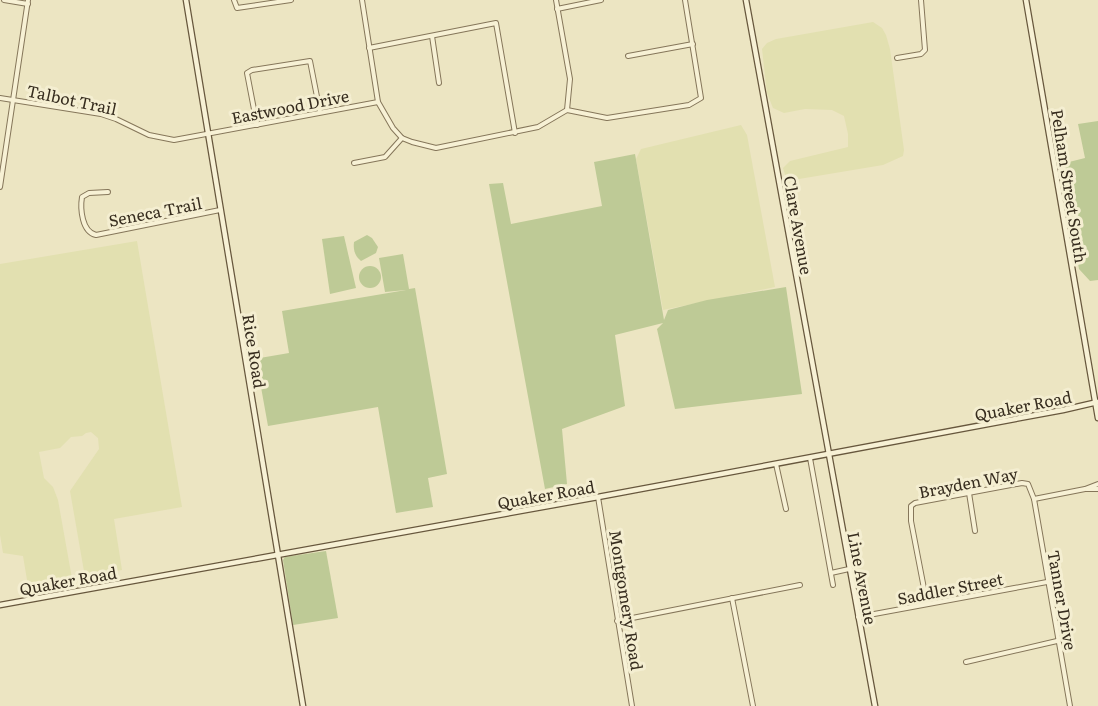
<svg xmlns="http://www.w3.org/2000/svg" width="1098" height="706" viewBox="0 0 1098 706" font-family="Literata,serif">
	<rect width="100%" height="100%" fill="#ece5c2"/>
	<g fill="#e2e0b0">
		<polygon points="873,22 882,28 886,35 890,49 904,150 903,156 883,165 787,181 783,168 790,161 848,147 848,134 844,116 832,110 805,109 784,113 773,108 767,93 762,49 767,43 776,39"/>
		<polygon points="741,125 747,135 775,287 663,310 636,159 641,149"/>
		<polygon points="137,241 182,507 114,519 122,570 85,577 70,491 99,449 98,438 91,432 86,433 82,436 71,437 60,448 39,452 44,478 53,487 58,500 73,584 29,592 23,556 3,553 0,535 0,264"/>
	</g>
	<g fill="#beca96">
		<polygon points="1098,121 1098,280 1090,281 1079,269 1061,164 1085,158 1078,124"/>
		<polygon points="635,154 664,320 668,310 707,300 786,287 802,394 675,409 657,329 663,323 615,335 625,406 562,429 567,484 545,489 489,184 503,183 511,224 602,206 594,162"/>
		<path d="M367,235L372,238L378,247L376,253L361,261C355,256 353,250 354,242Z"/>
		<polygon points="344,236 356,288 330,294 322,239"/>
		<polygon points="403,254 409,289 415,288 447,474 428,478 433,507 396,513 378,407 268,426 259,376 256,376 254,359 289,353 282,311 406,290 385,292 379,258"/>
		<circle cx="370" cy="277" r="11"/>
		<polygon points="326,551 338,618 293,625 283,560 285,557"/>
	</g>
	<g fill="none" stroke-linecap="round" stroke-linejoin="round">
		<defs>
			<g id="street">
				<polyline points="4,0 28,4"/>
				<polyline points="234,0 237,8 291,0"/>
				<polyline points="362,0 378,102 393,128 402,138 412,142 436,148 538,127 567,110 570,79 556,0"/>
				<polyline points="557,9 601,0"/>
				<polyline points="432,36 439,83"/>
				<polyline points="369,48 496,23 515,133"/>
				<polyline points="628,56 693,44"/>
				<polyline points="897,58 921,54 925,50 921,0"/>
				<polyline points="0,98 101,114 116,119 149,135 174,140 378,102"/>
				<polyline points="567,110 607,118 689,105 701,98 685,0"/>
				<polyline points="257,125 247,73 252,70 310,61 320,112"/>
				<polyline points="354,163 385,157 402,138"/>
				<polyline points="0,187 28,0"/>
				<path d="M108,192L89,193L82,197C80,209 82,232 96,235L220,210"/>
				<polyline points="810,458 833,585"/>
				<polyline points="776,464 786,509"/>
				<polyline points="1086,489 1098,489"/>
				<polyline points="969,493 975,531"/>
				<polyline points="598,497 632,706"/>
				<polyline points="1034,499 1085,489 1098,484"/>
				<polyline points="831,573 849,569"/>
				<polyline points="732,598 753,706"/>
				<polyline points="927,604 911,521 911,506 915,503 1022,483 1028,484 1034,499 1070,706"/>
				<polyline points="858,617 1047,582"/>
				<polyline points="617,621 800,585"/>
				<polyline points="966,662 1057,641"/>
			</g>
			<g id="secondary">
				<polyline points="186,0 303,706"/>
				<polyline points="746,0 875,706"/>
				<polyline points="1026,0 1098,418"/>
				<polyline points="0,605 598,497 1063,410 1098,402"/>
			</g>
		</defs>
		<use href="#street" stroke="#85765a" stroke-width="6"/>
		<use href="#secondary" stroke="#67573d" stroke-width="7"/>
		<use href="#street" stroke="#f7f1d5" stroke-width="4"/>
		<use href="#secondary" stroke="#f7f1d5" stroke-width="4.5"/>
	</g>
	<g text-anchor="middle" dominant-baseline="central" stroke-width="6" stroke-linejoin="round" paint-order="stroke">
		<g font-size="16" fill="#362c1e" stroke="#f4eed1">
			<text transform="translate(72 99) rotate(12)">Talbot Trail</text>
			<text transform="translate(290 106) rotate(-11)">Eastwood Drive</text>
			<text transform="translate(1070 186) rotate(81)">Pelham Street South</text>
			<text transform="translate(155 211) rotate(-11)">Seneca Trail</text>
			<text transform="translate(799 225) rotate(80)">Clare Avenue</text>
			<text transform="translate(255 351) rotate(81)">Rice Road</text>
			<text transform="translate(1023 405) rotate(-11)">Quaker Road</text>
			<text transform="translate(968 482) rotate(-11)">Brayden Way</text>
			<text transform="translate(546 494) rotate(-10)">Quaker Road</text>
			<text transform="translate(863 578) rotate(79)">Line Avenue</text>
			<text transform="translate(68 580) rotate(-10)">Quaker Road</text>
			<text transform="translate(950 588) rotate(-11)">Saddler Street</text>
			<text transform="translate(627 600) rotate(81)">Montgomery Road</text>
			<text transform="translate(1063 600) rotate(80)">Tanner Drive</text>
		</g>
	</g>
</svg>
